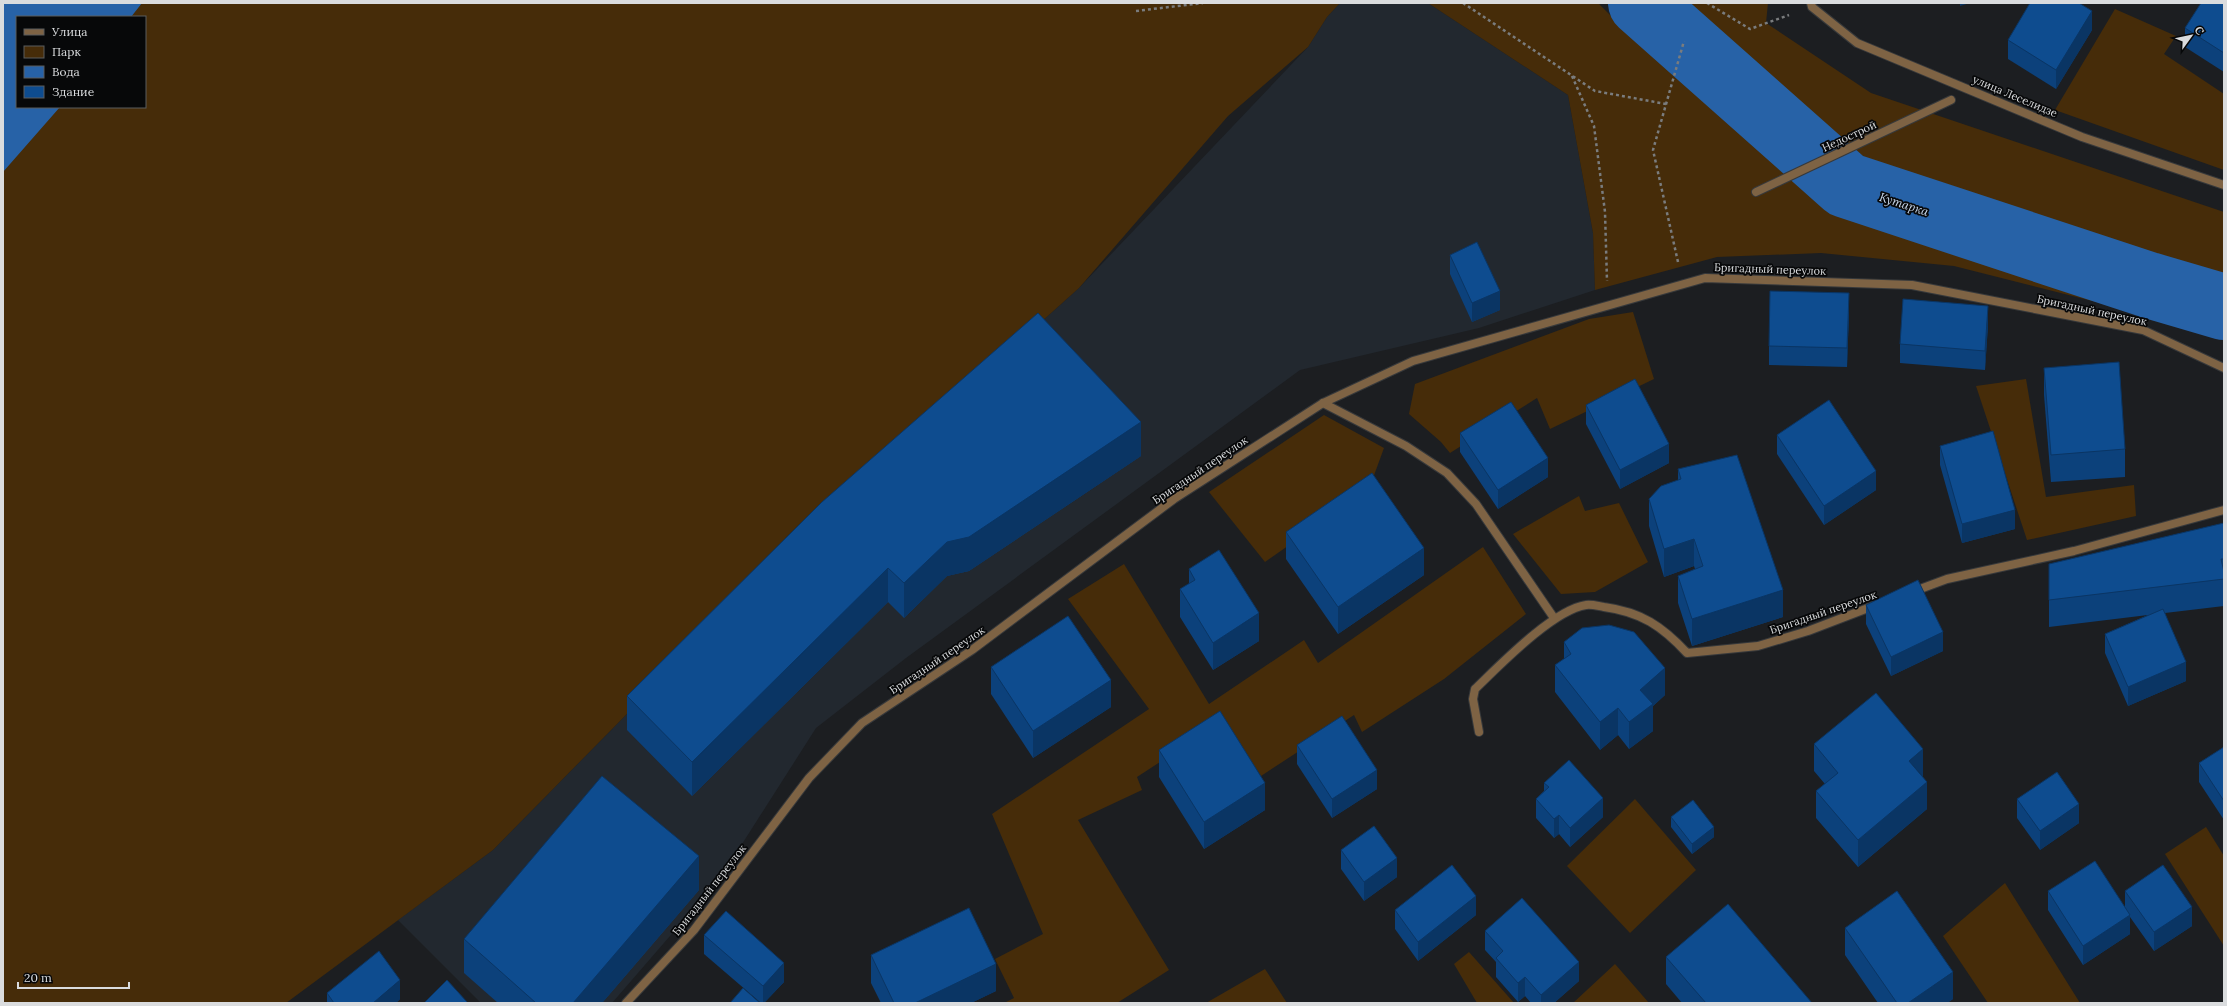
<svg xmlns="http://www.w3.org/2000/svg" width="2227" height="1006" viewBox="0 0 2227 1006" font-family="Lora,serif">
	<rect width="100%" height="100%" fill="#1c1e21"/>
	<polygon fill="#22282f" points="1340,3 1428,3 1568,95 1593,233 1595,290 1479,328 1300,370 906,658 816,728 721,877 612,1003 481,1003 398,920 493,850 803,535 1079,288 1308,47 1327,17"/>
	<g fill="#462c09">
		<polygon points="137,3 1340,3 1327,17 1308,47 1228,116 1079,288 803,535 493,850 286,1003 3,1003 3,166 52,107 145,107 145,17 125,17"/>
		<polygon points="1428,3 1598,3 1628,33 1758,139 1813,199 1900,220 2224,316 2224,338 2215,332 1954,266 1821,253 1717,257 1595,290 1593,233 1568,95"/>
		<polygon points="1668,3 1768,3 1766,23 1871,93 2224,212 2224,281 1882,169 1815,123"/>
		<polygon points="2115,9 2176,36 2164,54 2224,94 2224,170 2055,110"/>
		<polygon points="1633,312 1654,379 1550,429 1537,398 1450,453 1441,442 1409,414 1415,384 1589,319"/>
		<polygon points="2026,379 2046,497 2134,485 2136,516 2027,540 1976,386"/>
		<polygon points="1324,415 1384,448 1369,489 1265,562 1209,492"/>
		<polygon points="1579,496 1585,511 1619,503 1648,562 1595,592 1561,594 1513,534"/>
		<polygon points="1483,547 1526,614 1444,679 1362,732 1354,715 1261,776 1223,721 1137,777 1142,790 1078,820 1169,970 1117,1003 1004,1003 1014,998 995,959 1043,934 992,814 1149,709 1068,599 1124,564 1209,704 1304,640 1318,663"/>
		<polygon points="1635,799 1696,870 1630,933 1567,866"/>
		<polygon points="2206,827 2224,856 2224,946 2165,854"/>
		<polygon points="2005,883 2080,1003 1988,1003 1943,936"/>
		<polygon points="1469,952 1514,1003 1477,1003 1454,964"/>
		<polygon points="1615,964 1649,1003 1573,1003"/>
		<polygon points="1265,969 1287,1003 1206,1003"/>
	</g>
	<polygon fill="#2762a7" points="3,3 142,3 131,17 17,17 17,107 60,107 3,172"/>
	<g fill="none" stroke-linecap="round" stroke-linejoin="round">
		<polyline stroke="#2762a7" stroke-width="66" points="1641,3 1846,185 2149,285 2224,307"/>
		<defs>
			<g id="minor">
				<polyline points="1811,3 1812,7 1857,43 2082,137 2224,185"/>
				<polyline points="1756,192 1951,100"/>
				<polyline points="1323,403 1406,446 1447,473 1476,504 1554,618"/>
				<polyline points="1912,592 1947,579 2074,551 2224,510"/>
				<path d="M1479,732L1473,699L1475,689C1500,665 1553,610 1586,605C1591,604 1598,606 1604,607C1641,612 1662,626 1687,653L1758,646L1808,631L1876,605"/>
				<polyline points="626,1003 694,930 809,778 862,723 972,650 1174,499 1323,403 1413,361 1705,278 1912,285 2143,330 2224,368"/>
			</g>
		</defs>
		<use href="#minor" stroke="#37393b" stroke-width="10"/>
		<g stroke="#7a7c7e" stroke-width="2.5" stroke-dasharray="3 3" stroke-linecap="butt">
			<polyline points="1463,3 1595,91 1666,104"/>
			<polyline points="1707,3 1750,29 1789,15"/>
			<polyline points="1136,11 1203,3"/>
			<polyline points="1572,76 1594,126 1605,212 1607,281"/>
			<polyline points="1678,262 1653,150 1684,41"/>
		</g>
		<use href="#minor" stroke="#7e6344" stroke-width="8"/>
	</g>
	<g fill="#0c417b">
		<polygon points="2224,3 2224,72 2185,47 2185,28"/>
		<polygon points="2092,30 2056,89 2008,59 2008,40"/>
		<polygon points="1450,255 1500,310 1472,322 1450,274"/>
		<polygon points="1849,312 1847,367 1769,365 1769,346"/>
		<polygon points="1988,325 1985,370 1900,363 1900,344"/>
		<polygon points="2044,368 2125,449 2125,477 2051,482 2044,395"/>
		<polygon points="1586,405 1669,463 1620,489 1586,424"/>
		<polygon points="1460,433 1548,477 1498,509 1460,452"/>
		<polygon points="1777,435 1876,490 1824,525 1777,454"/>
		<polygon points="1940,446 2015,529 1962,543 1940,465"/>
		<polygon points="1141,456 969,571 947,576 904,618 888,602 692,796 627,730 627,696 822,502"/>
		<polygon points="1678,469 1783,617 1692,646 1678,603 1678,576 1695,569 1694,566 1664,577 1649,526 1649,499 1678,481"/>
		<polygon points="2224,523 2224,606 2165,613 2186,681 2128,706 2105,653 2105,634 2148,615 2049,627 2049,564"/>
		<polygon points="1286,532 1424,575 1338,634 1286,559"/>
		<polygon points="1189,569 1259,641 1213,670 1180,617 1180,589 1189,584"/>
		<polygon points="1866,605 1943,651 1891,676 1866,624"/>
		<polygon points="1564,642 1665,695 1653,706 1653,731 1629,749 1618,735 1600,750 1555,692 1555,665 1564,659"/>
		<polygon points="991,667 1111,707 1033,758 991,694"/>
		<polygon points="1814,744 1923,777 1927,809 1858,867 1816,818 1816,791 1825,784 1814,771"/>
		<polygon points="1297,745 1377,789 1332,818 1297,764"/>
		<polygon points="2224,747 2224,820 2199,782 2199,763"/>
		<polygon points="1159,750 1265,810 1204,849 1159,777"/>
		<polygon points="1544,783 1603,817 1570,847 1559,834 1554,838 1536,818 1536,799 1544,791"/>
		<polygon points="2017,799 2079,823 2040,850 2017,818"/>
		<polygon points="1671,817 1714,837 1692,854 1671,827"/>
		<polygon points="1341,850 1397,877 1364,901 1341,869"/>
		<polygon points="699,890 602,1003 498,1003 464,973 464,939"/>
		<polygon points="2048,891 2125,908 2125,891 2192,926 2154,951 2130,917 2130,934 2083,965 2048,910"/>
		<polygon points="1395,910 1476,915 1418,961 1395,929"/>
		<polygon points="1845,928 1953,999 1947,1003 1878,1003 1845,955"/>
		<polygon points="1485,931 1579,981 1554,1003 1531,1003 1525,996 1518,1002 1496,977 1496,962 1485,950"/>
		<polygon points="704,935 784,982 764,1003 761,1003 704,954"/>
		<polygon points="871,955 996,991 971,1003 881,1003 871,983"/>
		<polygon points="1666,957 1812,1003 1682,1003 1666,984"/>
		<polygon points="327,993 400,999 396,1003 327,1003"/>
	</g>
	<g fill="#0a3564">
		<polygon points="1960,3 1970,3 1960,6"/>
		<polygon points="2092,11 2092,30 2056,89 2056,70"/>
		<polygon points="1500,291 1500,310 1472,322 1472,303"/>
		<polygon points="1849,293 1849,312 1847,367 1847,348"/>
		<polygon points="1988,306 1988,325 1985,370 1985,351"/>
		<polygon points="1141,422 1141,456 969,571 947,576 904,618 904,583 947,542"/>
		<polygon points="1669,444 1669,463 1620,489 1620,470"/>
		<polygon points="1548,458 1548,477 1498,509 1498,490"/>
		<polygon points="1876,471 1876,490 1824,525 1824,506"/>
		<polygon points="2015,510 2015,529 1962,543 1962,524"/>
		<polygon points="1694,539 1694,566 1664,577 1664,549"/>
		<polygon points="1424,548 1424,575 1338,634 1338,607"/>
		<polygon points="888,568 888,602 692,796 692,762"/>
		<polygon points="1783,590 1783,617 1692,646 1692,619"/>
		<polygon points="1259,613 1259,641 1213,670 1213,643"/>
		<polygon points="1943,632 1943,651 1891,676 1891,657"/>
		<polygon points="2186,662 2186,681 2128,706 2128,687"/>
		<polygon points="1665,668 1665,695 1653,706 1653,731 1629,749 1629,722 1640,690"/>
		<polygon points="1111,680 1111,707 1033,758 1033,731"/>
		<polygon points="1618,708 1618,735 1600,750 1600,722"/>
		<polygon points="1923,749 1923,777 1909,761"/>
		<polygon points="1377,770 1377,789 1332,818 1332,799"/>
		<polygon points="1927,782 1927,809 1858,867 1858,840"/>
		<polygon points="1265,783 1265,810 1204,849 1204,822"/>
		<polygon points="1603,798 1603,817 1570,847 1570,828"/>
		<polygon points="2079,804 2079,823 2040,850 2040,831"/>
		<polygon points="1559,815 1559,834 1554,838 1554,819"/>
		<polygon points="1714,827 1714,837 1692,854 1692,844"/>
		<polygon points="699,856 699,890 602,1003 573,1003"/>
		<polygon points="1397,858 1397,877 1364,901 1364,882"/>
		<polygon points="1476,896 1476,915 1418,961 1418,942"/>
		<polygon points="2192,907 2192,926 2154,951 2154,932"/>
		<polygon points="2130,915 2130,934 2083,965 2083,946"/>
		<polygon points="1579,962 1579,981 1554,1003 1541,1003 1541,995"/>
		<polygon points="784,963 784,982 764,1003 763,1003 763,986"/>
		<polygon points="996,964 996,991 971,1003 915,1003"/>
		<polygon points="1953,972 1953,999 1947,1003 1908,1003"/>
		<polygon points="1525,977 1525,996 1518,1002 1518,983"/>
		<polygon points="400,980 400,999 396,1003 373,1003"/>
	</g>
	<g fill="#0e4c8f" stroke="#0a3564">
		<polygon points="2030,3 2079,3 2092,11 2056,70 2008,40"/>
		<polygon points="2201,3 2224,3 2224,53 2185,28"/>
		<polygon points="1477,242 1500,291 1472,303 1450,255"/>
		<polygon points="1770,291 1849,293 1847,348 1769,346"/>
		<polygon points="1903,299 1988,306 1985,351 1900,344"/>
		<polygon points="1038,313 1141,422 969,537 947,542 904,583 888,568 692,762 627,696 822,502"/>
		<polygon points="2119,362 2125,449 2051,455 2044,368"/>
		<polygon points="1635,379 1669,444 1620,470 1586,405"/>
		<polygon points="1829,400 1876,471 1824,506 1777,435"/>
		<polygon points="1511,402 1548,458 1498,490 1460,433"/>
		<polygon points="1993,431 2015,510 1962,524 1940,446"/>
		<polygon points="1737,455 1783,590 1692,619 1678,576 1703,566 1694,539 1664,549 1649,499 1661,486 1681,479 1678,469"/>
		<polygon points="1372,473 1424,548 1338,607 1286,532"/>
		<polygon points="2224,523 2224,559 2221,559 2224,572 2224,579 2049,600 2049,564"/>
		<polygon points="1219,550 1259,613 1213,643 1180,589 1195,580 1189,569"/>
		<polygon points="1918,580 1943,632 1891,657 1866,605"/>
		<polygon points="2163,609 2186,662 2128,687 2105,634"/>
		<polygon points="1068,616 1111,680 1033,731 991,667"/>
		<polygon points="1609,625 1634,632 1665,668 1640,690 1653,704 1629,722 1618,708 1600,722 1555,665 1571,654 1564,642 1582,628"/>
		<polygon points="1876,693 1923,749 1909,761 1927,782 1858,840 1816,791 1838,773 1814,744"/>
		<polygon points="1220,711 1265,783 1204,822 1159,750"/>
		<polygon points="1342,716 1377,770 1332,799 1297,745"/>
		<polygon points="2224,747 2224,801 2199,763"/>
		<polygon points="1569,760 1603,798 1570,828 1559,815 1554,819 1536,799 1549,787 1544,783"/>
		<polygon points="2057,772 2079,804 2040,831 2017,799"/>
		<polygon points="602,776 699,856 573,1003 536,1003 464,939"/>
		<polygon points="1693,800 1714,827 1692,844 1671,817"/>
		<polygon points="1374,826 1397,858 1364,882 1341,850"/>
		<polygon points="2095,861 2130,915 2083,946 2048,891"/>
		<polygon points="1452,865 1476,896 1418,942 1395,910"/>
		<polygon points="2163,865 2192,907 2154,932 2125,891"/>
		<polygon points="1897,891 1953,972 1908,1003 1897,1003 1845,928"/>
		<polygon points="1522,898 1579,962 1541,995 1525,977 1518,983 1496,958 1503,951 1485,931"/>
		<polygon points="1728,904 1812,1003 1706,1003 1666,957"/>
		<polygon points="969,908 996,964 915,1003 894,1003 871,955"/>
		<polygon points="726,911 784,963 763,986 704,935"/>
		<polygon points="379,951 400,980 373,1003 334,1003 327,993"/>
		<polygon points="447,980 467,1002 467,1003 424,1003"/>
		<polygon points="743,988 760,1003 730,1003"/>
	</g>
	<g text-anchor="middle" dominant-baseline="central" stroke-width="3.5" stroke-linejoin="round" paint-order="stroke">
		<g font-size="11" fill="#dadcde" stroke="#070809">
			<text transform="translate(2015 96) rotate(23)">улица Леселидзе</text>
			<text transform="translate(1849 136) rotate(-25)">Недострой</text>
			<text transform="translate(1770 269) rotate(2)">Бригадный переулок</text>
			<text transform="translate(2092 310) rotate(12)">Бригадный переулок</text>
			<text transform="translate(1200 470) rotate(-34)">Бригадный переулок</text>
			<text transform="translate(1823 612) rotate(-19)">Бригадный переулок</text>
			<text transform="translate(937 660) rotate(-34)">Бригадный переулок</text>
			<text transform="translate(709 890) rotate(-52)">Бригадный переулок</text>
		</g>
		<g font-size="12" font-style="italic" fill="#cbdaee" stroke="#070809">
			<text transform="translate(1904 204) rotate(18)">Кутарка</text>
		</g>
	</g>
	<rect width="2227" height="1006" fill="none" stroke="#dadcde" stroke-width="8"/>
	<rect x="16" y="16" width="130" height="92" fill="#070809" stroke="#5b5d5e"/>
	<rect x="24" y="29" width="20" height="6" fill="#7e6344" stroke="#5b5d5e"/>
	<text x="52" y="36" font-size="12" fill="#dadcde">Улица</text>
	<rect x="24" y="46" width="20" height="12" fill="#462c09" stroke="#5b5d5e"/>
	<text x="52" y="56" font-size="12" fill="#dadcde">Парк</text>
	<rect x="24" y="66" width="20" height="12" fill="#2762a7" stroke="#5b5d5e"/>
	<text x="52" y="76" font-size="12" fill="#dadcde">Вода</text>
	<rect x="24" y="86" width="20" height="12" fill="#0e4c8f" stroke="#5b5d5e"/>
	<text x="52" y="96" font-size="12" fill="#dadcde">Здание</text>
	<g transform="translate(2191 36) rotate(57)" stroke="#070809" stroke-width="3" paint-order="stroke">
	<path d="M0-3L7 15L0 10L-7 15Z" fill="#dadcde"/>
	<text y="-6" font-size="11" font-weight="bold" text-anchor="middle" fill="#dadcde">С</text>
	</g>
	<path d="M18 982v6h111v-6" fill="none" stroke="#dadcde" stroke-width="2"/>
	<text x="24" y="982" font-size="12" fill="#dadcde" stroke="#070809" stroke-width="3" paint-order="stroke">20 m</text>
</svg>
